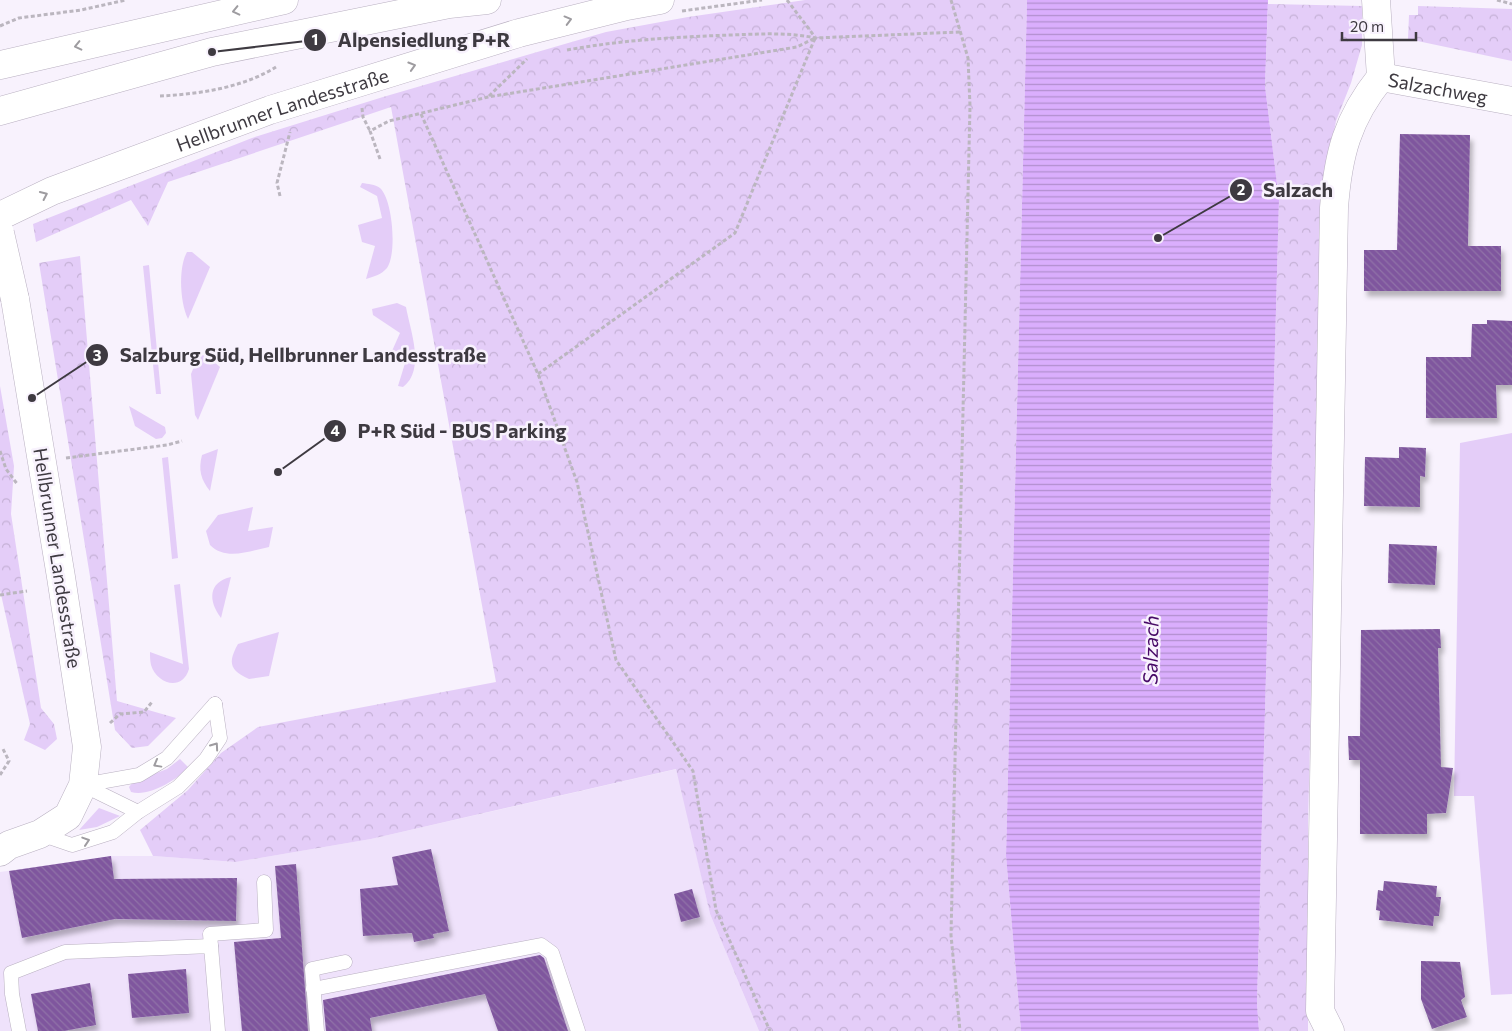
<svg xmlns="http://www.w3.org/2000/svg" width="1512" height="1031" viewBox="0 0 1512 1031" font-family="Commissioner,sans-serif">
	<defs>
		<pattern id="forest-crowns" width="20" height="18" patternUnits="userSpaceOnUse" patternTransform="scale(1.25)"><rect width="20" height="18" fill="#e4cdf8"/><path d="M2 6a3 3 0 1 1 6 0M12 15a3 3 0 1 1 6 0" fill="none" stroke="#c5b1d6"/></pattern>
		<pattern id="water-rules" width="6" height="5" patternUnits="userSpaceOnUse" patternTransform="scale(1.25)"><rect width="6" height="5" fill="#daaefd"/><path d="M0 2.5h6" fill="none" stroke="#b28fce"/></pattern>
		<pattern id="building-back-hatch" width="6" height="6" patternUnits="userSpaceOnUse" patternTransform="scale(1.25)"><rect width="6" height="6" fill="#7f569e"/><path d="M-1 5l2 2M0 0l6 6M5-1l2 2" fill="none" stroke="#9072a8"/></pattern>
		<filter id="shadow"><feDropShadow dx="3" dy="5.5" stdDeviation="2.5" flood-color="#0004"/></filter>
	</defs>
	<rect width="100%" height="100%" fill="#f8f2fd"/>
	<polygon fill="#efe2fb" points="677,769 710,914 759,1031 0,1031 0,872 111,856 153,856 236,862 371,839"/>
	<g fill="#e4cdf8">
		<path d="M362,183C368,184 375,184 380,188C393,200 397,254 387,268C381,275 375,276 366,279L375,246L362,242L358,225L382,218L377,196L360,187Z"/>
		<path d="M187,252H192L210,267L188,319C180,303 178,268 187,252Z"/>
		<polygon points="149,265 161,394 156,394 143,266"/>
		<path d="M397,303L406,307C410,330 426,370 403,387L398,386L406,360L392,351L400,333L373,315L372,309Z"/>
		<polygon points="202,355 207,356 220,367 198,420 195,415 191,374 198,357"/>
		<polygon points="129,406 165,427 166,433 162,438 156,439 135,426"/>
		<polygon points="1512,433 1512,994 1491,995 1474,796 1454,796 1460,443"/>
		<path d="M218,449L210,491C201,480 198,470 202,455Z"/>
		<polygon points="168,457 178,558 172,559 162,458"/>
		<path d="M253,507L248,531L273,527L269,547C249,551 226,561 210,545L206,531L218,515Z"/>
		<path d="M231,577L221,618C208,601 208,582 231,577Z"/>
		<path d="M180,584L189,669C182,692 157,684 151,665C150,661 150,656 150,652L183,664L174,585Z"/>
		<path d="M279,632L269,676L249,679C229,670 228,662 238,644Z"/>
		<path d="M180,759L189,768C175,780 150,797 131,792L129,787L133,782L167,769Z"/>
		<polygon points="99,808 120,816 97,827 79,830"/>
	</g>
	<g fill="url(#forest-crowns)">
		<polygon points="805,0 1027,0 1006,856 1021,1031 759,1031 710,914 676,769 371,839 236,862 153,856 140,830 188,790 221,753 258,727 496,682 391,107 168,182 148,226 131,200 36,242 33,224 252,138 383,97 606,32 688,17"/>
		<polygon points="1268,4 1362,6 1362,45 1351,83 1336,121 1323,192 1308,824 1308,1031 1259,1031 1257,1003 1279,200 1265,86"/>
		<polygon points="1418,6 1512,9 1512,61 1408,39 1409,15 1418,15"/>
		<polygon points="80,256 117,701 176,718 148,746 132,748 115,730 39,263"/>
		<polygon points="0,386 14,466 11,514 41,708 54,724 57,739 45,750 24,740 30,724 0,590"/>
	</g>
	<polygon fill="url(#water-rules)" points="1027,0 1268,0 1265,86 1279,200 1257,1003 1259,1031 1021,1031 1006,856"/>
	<g fill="url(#building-back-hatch)" filter="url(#shadow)">
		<polygon points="1400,134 1470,135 1468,246 1501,246 1501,291 1364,291 1364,250 1397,250"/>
		<polygon points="1487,320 1512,321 1512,385 1496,385 1497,418 1426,418 1426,357 1471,357 1472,324 1487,324"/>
		<polygon points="1399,447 1426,448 1425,477 1420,476 1420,507 1364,506 1365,457 1399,458"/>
		<polygon points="1389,544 1437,546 1435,585 1388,583"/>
		<polygon points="1440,629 1441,648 1438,648 1441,767 1453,768 1446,813 1427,814 1427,834 1360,834 1360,760 1349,760 1348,736 1360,736 1361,630"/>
		<polygon points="431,849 449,931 433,934 434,938 414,942 412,933 363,936 360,889 398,885 392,857"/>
		<polygon points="111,856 114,879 237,878 236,921 115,919 22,938 9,871"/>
		<polygon points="296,864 308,1031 242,1031 234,942 281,938 275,866"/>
		<polygon points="1384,881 1437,886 1436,897 1441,897 1439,916 1434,916 1433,926 1379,920 1380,911 1376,910 1378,890 1383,891"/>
		<polygon points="692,889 700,917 681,922 674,894"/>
		<polygon points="540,955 544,958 568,1031 498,1031 485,994 370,1018 372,1031 326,1031 323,1000"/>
		<polygon points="1421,961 1460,962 1465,997 1461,1000 1467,1017 1432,1029 1421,999"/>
		<polygon points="186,969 189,1013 132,1018 128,974"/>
		<polygon points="90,983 96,1025 64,1031 38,1031 31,994"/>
	</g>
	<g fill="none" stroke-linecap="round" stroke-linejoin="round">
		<defs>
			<g id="lane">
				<polyline points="83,785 139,775 167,758 215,704"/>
				<polyline points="83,785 138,812"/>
				<polyline points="40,834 72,845 113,832 138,812 178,787 206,759 220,738 215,704"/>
				<polyline points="211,946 210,934 266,930 264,882"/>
				<polyline points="313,989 541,945 552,953 578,1031"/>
				<polyline points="19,1031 12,994 11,973 65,952 211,946 218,1031"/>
				<polyline points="317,1031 312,969 345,962"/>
			</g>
			<g id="street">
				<polyline points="1376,0 1381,77"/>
				<path id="s1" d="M1381,77L1512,101"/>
				<path d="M1330,1031L1320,1011L1334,208C1338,155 1347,119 1381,77"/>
			</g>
			<g id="secondary">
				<polyline points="0,65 284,0"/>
				<polyline points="0,111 212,52 449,4 487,0"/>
				<path id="s2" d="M0,216L52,191L270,110L519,33L627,6L660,0"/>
				<polyline points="0,852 9,845 40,834 68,816 83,785 87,747 61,577 15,299"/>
			</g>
		</defs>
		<use href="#lane" stroke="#b9b0c1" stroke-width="15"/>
		<use href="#street" stroke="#b9b0c1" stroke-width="29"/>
		<use href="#secondary" stroke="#b9b0c1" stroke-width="29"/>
		<g stroke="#bbb6bf" stroke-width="3" stroke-dasharray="4 2.5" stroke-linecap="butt">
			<polyline points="787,0 815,37"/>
			<polyline points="951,0 968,58 970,106 951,935 960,1031"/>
			<polyline points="1497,0 1512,4"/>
			<polyline points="682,11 762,0"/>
			<polyline points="0,26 19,18 81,10 126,0"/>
			<path d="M567,50C622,40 676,37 731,35C760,34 788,32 815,38L960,32"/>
			<path d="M160,96C199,94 242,88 276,67"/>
			<polyline points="489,96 527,59"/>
			<polyline points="362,108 363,117 370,131"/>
			<polyline points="421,114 538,374 577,482 616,660 693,771 716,910 770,1031"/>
			<polyline points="380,159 370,131 389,121 488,97 797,47 815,38"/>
			<polyline points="280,196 277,183 290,132"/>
			<polyline points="538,374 735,233 815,38"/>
			<polyline points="0,451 6,469 18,485"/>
			<polyline points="66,458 167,445 182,441"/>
			<polyline points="0,595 27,591"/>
			<polyline points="110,723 120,714 144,712 152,702"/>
			<polyline points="0,775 9,761 3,749"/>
		</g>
		<use href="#lane" stroke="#fff" stroke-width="14"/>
		<use href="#street" stroke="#fff" stroke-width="28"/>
		<use href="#secondary" stroke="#fff" stroke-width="28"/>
		<defs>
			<polyline id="secondary-bridge" points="0,233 15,299"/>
		</defs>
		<use href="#secondary-bridge" stroke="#b9b0c1" stroke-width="29" stroke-linecap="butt"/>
		<use href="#secondary-bridge" stroke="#fff" stroke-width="28"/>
	</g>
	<defs><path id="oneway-chevron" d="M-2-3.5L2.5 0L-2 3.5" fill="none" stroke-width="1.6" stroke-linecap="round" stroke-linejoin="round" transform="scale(1.25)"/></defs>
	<g stroke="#9e9ca0">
		<use href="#oneway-chevron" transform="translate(236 11) rotate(167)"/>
		<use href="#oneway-chevron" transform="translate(568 20) rotate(-15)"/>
		<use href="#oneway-chevron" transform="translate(78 46) rotate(167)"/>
		<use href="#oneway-chevron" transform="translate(412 66) rotate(-17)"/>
		<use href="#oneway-chevron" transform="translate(44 195) rotate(-25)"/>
		<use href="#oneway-chevron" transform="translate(215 746) rotate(-55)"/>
		<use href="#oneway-chevron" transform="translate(157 764) rotate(151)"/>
		<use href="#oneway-chevron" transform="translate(86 841) rotate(-18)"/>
	</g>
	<g text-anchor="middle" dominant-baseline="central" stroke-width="5" stroke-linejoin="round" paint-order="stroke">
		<g font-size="19" fill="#3e3a41" stroke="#f8f2fd">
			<text stroke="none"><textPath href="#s1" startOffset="58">Salzachweg</textPath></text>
			<text stroke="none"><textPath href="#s2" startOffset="302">Hellbrunner Landesstraße</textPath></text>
			<text transform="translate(58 558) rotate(81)">Hellbrunner Landesstraße</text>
		</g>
		<g font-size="20" font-style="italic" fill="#470967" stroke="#f8f2fd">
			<text transform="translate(1150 650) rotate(-89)">Salzach</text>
		</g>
	</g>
	<path fill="none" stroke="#3e3a41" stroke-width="2" d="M212 52L315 40M1158 238L1241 190M32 398L97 355M278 472L335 431"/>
	<g fill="#3e3a41" stroke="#f8f2fd" stroke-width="2">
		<circle cx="212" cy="52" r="5"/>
		<circle cx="1158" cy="238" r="5"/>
		<circle cx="32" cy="398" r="5"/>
		<circle cx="278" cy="472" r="5"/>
		<circle cx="315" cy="40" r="12"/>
		<circle cx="1241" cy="190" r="12"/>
		<circle cx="97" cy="355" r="12"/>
		<circle cx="335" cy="431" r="12"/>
	</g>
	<g font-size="15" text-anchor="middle" font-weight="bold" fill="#fff">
		<text x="315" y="45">1</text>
		<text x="1241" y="195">2</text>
		<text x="97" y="361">3</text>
		<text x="335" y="436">4</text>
	</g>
	<g font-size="20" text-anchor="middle" font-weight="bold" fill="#3e3a41" stroke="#f8f2fd" stroke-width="5" stroke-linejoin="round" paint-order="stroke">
		<text x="424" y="47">Alpensiedlung P+R</text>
		<text x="1298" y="197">Salzach</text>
		<text x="303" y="362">Salzburg Süd, Hellbrunner Landesstraße</text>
		<text x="462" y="438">P+R Süd - BUS Parking</text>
	</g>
	<path d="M1342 32v8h74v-8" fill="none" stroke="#3e3a41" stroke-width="2.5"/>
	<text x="1350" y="32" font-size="15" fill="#3e3a41" stroke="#f8f2fd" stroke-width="4" paint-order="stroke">20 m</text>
</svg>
